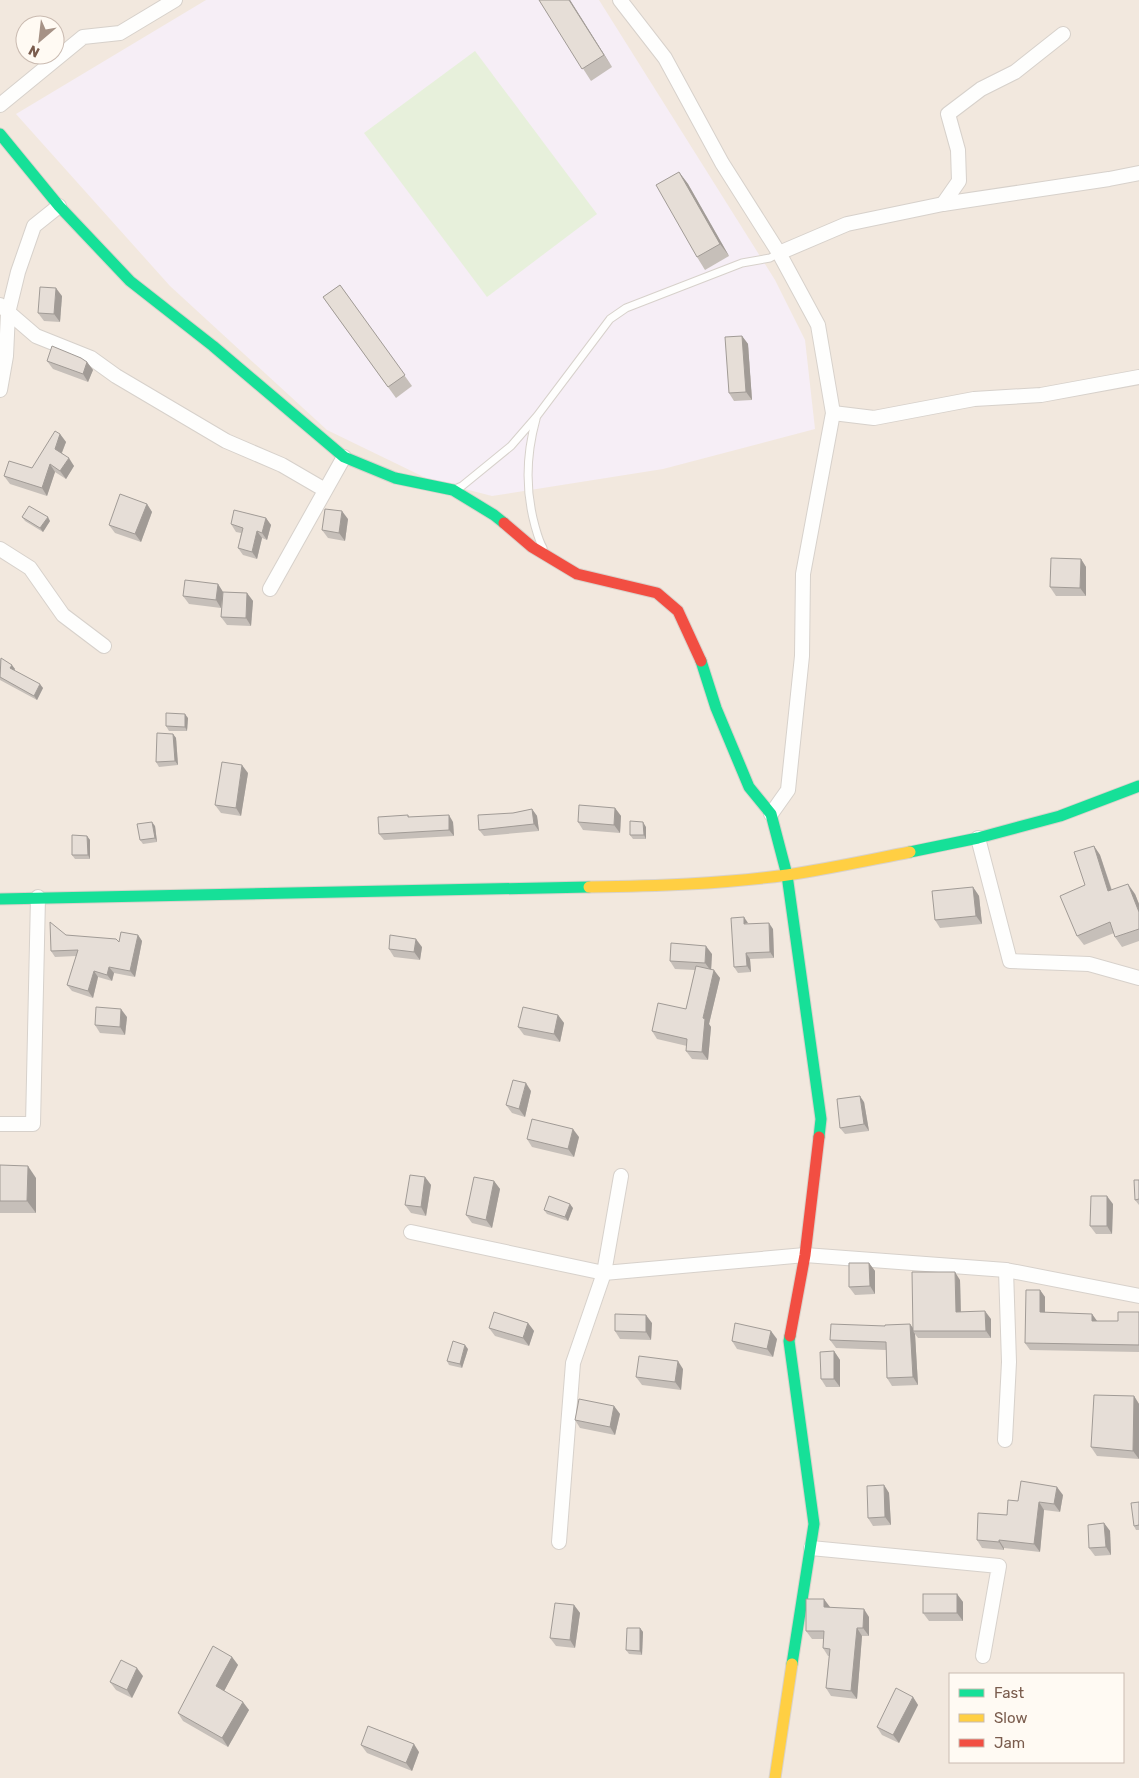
<svg xmlns="http://www.w3.org/2000/svg" width="1139" height="1778" viewBox="0 0 1139 1778" font-family="Rubik,sans-serif">
	<rect width="100%" height="100%" fill="#f9f5f0"/>
	<path fill="#f2e8de" fill-rule="evenodd" d="M0,0H1139V1778H0ZM25,25H55V55H25ZM950,1674H1123V1762H950Z"/>
	<polygon fill="#f6eef6" points="206,0 599,0 775,280 805,340 815,429 663,469 492,496 430,480 327,430 170,286 16,114"/>
	<polygon fill="#e7f0db" points="475,51 597,214 487,297 364,133"/>
	<g fill="none" stroke-linecap="round" stroke-linejoin="round">
		<defs>
			<g id="lane">
				<path d="M536,419C526,455 525,490 535,526C537,533 539,541 543,548"/>
				<polyline points="455,489 462,486 511,446 537,416 610,319 626,308 742,263 770,258 779,253"/>
			</g>
			<g id="street">
				<polyline points="620,0 665,58 722,163 779,253 818,325 833,413 803,574 802,656 788,790 771,814"/>
				<polyline points="0,105 83,37 120,33 175,0"/>
				<polyline points="943,204 959,181 958,150 948,114 981,89 1015,72 1063,34"/>
				<polyline points="779,253 847,224 943,204 1109,179 1139,173"/>
				<polyline points="0,305 36,336 91,358 116,376 226,441 282,465 325,490"/>
				<polyline points="0,390 6,356 8,313 18,272 34,226 59,206"/>
				<polyline points="833,413 874,418 974,399 1041,395 1139,377"/>
				<polyline points="0,549 30,568 63,615 104,646"/>
				<polyline points="270,589 344,457"/>
				<polyline points="978,838 1010,961 1089,964 1139,978"/>
				<polyline points="0,1124 33,1124 38,897"/>
				<polyline points="411,1232 604,1273 805,1255 1006,1270 1139,1296"/>
				<polyline points="1005,1440 1009,1362 1006,1270"/>
				<polyline points="559,1542 573,1363 604,1273 621,1176"/>
				<polyline points="811,1548 999,1566 983,1656"/>
			</g>
			<g id="fast">
				<polyline points="0,134 59,206 130,281 213,346 344,457 395,478 453,490 494,515 504,523"/>
				<polyline points="701,661 716,708 749,787 771,814 787,875 821,1119 819,1137"/>
				<polyline points="910,852 978,838 1060,816 1139,786"/>
				<polyline points="0,899 589,887"/>
				<polyline points="790,1336 789,1341 814,1524 792,1664"/>
			</g>
			<g id="slow">
				<path d="M589,887C655,886 721,884 787,875C828,869 869,860 910,852"/>
				<polyline points="775,1778 792,1664"/>
			</g>
			<g id="jam">
				<polyline points="504,523 532,547 577,574 657,593 678,611 701,661"/>
				<polyline points="790,1336 805,1255 819,1137"/>
			</g>
		</defs>
		<use href="#lane" stroke="#d7d1cb" stroke-width="9"/>
		<use href="#street" stroke="#d7d1cb" stroke-width="16"/>
		<use href="#fast" stroke="#d9d2cb" stroke-width="13"/>
		<use href="#slow" stroke="#d9d2cb" stroke-width="13"/>
		<use href="#jam" stroke="#d9d2cb" stroke-width="13"/>
		<use href="#lane" stroke="#fefefd" stroke-width="7"/>
		<use href="#street" stroke="#fefefd" stroke-width="14"/>
		<use href="#fast" stroke="#16e098" stroke-width="11"/>
		<use href="#slow" stroke="#ffcf43" stroke-width="11"/>
		<use href="#jam" stroke="#f24e42" stroke-width="11"/>
	</g>
	<g fill="#c6bfb9">
		<polygon points="539,0 570,0 612,67 591,81"/>
		<polygon points="679,172 688,184 729,256 705,270 697,257"/>
		<polygon points="340,285 412,386 396,398 323,297"/>
		<polygon points="62,296 60,322 44,321 38,313"/>
		<polygon points="742,336 748,344 752,400 734,401 729,393"/>
		<polygon points="47,361 87,362 93,370 88,382 53,369"/>
		<polygon points="60,434 66,442 62,453 74,466 66,479 55,472 47,496 10,484 4,476 32,468"/>
		<polygon points="147,504 152,512 141,542 115,533 109,525"/>
		<polygon points="22,517 50,521 43,532 25,521"/>
		<polygon points="266,518 271,525 267,540 262,538 257,559 243,555 238,548 241,533 236,532 231,524"/>
		<polygon points="348,519 345,541 328,538 322,530"/>
		<polygon points="1081,559 1086,567 1086,596 1056,596 1050,587"/>
		<polygon points="218,584 223,592 247,593 253,601 251,626 227,625 221,617 222,601 221,608 189,604 183,596"/>
		<polygon points="0,659 15,669 14,671 43,688 37,700 0,680"/>
		<polygon points="188,718 187,731 169,731 166,726"/>
		<polygon points="173,734 176,738 178,765 159,767 156,762"/>
		<polygon points="248,773 241,816 221,813 215,805"/>
		<polygon points="615,808 621,816 620,833 583,830 578,822"/>
		<polygon points="532,809 537,816 539,831 484,836 479,830 513,813"/>
		<polygon points="408,815 409,817 453,822 454,836 384,840 379,834"/>
		<polygon points="155,826 157,842 143,844 140,840"/>
		<polygon points="646,827 646,839 633,839 630,835"/>
		<polygon points="87,836 90,840 90,859 75,859 72,855"/>
		<polygon points="1094,846 1100,855 1112,890 1135,894 1139,904 1139,941 1122,947 1115,937 1114,933 1084,945 1077,936 1085,885"/>
		<polygon points="973,887 979,896 982,924 940,928 935,920"/>
		<polygon points="748,924 773,929 774,958 750,959 751,972 738,973 734,967"/>
		<polygon points="66,935 119,942 138,935 142,941 135,977 114,973 112,981 98,977 93,998 72,991 67,985 76,956 55,957 51,951"/>
		<polygon points="422,947 420,960 394,957 389,949"/>
		<polygon points="712,954 711,969 720,978 709,1024 711,1027 708,1060 692,1059 686,1051 687,1046 657,1039 652,1031 686,1009 695,970 675,969 670,961"/>
		<polygon points="558,1015 564,1023 560,1042 524,1035 518,1027"/>
		<polygon points="127,1017 125,1035 100,1033 95,1025"/>
		<polygon points="531,1091 525,1117 512,1113 506,1105"/>
		<polygon points="864,1102 869,1131 845,1134 840,1128"/>
		<polygon points="579,1137 574,1157 532,1147 527,1139"/>
		<polygon points="0,1165 36,1178 36,1213 0,1213"/>
		<polygon points="425,1177 431,1185 426,1216 411,1213 405,1205"/>
		<polygon points="1139,1180 1139,1205 1135,1200"/>
		<polygon points="494,1181 500,1189 492,1228 472,1223 466,1215"/>
		<polygon points="1113,1204 1112,1234 1096,1234 1090,1226"/>
		<polygon points="573,1208 568,1221 547,1214 544,1210"/>
		<polygon points="869,1263 875,1271 875,1294 855,1295 849,1287"/>
		<polygon points="960,1280 961,1312 991,1319 991,1338 918,1338 915,1334 918,1385 892,1386 887,1378 886,1350 836,1348 830,1340 885,1326 910,1324 913,1328"/>
		<polygon points="1040,1290 1045,1297 1045,1313 1092,1314 1097,1321 1118,1321 1139,1312 1139,1352 1030,1350 1025,1343"/>
		<polygon points="528,1323 534,1331 529,1346 495,1336 489,1328"/>
		<polygon points="652,1323 651,1340 620,1339 615,1331"/>
		<polygon points="777,1339 773,1357 737,1349 732,1341"/>
		<polygon points="468,1349 462,1368 449,1365 447,1361"/>
		<polygon points="834,1351 840,1360 840,1387 826,1387 821,1379"/>
		<polygon points="683,1369 681,1390 642,1385 636,1377"/>
		<polygon points="1134,1396 1139,1404 1139,1459 1097,1456 1091,1447"/>
		<polygon points="614,1406 620,1414 615,1435 580,1428 575,1420"/>
		<polygon points="884,1485 889,1493 891,1525 873,1526 868,1518"/>
		<polygon points="1063,1495 1060,1512 1044,1510 1040,1552 1004,1548 1004,1550 982,1548 977,1540 1007,1515 1018,1501"/>
		<polygon points="1139,1502 1139,1530 1136,1530 1134,1526"/>
		<polygon points="1104,1523 1110,1531 1111,1555 1095,1556 1089,1548"/>
		<polygon points="957,1594 963,1602 963,1621 929,1621 923,1613"/>
		<polygon points="574,1605 580,1613 575,1648 556,1646 550,1638"/>
		<polygon points="830,1607 869,1617 869,1636 862,1636 857,1699 831,1696 826,1688 829,1656 828,1656 823,1648 823,1639 812,1639 806,1631"/>
		<polygon points="640,1628 643,1632 642,1655 629,1654 626,1650"/>
		<polygon points="232,1657 238,1665 224,1691 249,1710 228,1747 183,1721 178,1713"/>
		<polygon points="143,1676 132,1698 116,1690 110,1682"/>
		<polygon points="913,1697 918,1705 899,1743 882,1735 877,1727"/>
		<polygon points="361,1745 419,1752 412,1771 367,1753"/>
	</g>
	<g fill="#a19b96">
		<polygon points="569,0 570,0 612,67 604,55"/>
		<polygon points="679,172 688,184 729,256 720,244"/>
		<polygon points="56,288 62,296 60,322 54,314"/>
		<polygon points="742,336 748,344 752,400 746,392"/>
		<polygon points="87,362 93,370 88,382 83,374"/>
		<polygon points="60,434 66,442 60,457 55,449"/>
		<polygon points="69,458 74,466 66,479 60,471"/>
		<polygon points="50,464 55,472 47,496 42,488"/>
		<polygon points="147,504 152,512 141,542 135,534"/>
		<polygon points="342,511 348,519 345,541 339,533"/>
		<polygon points="48,517 50,521 43,532 40,528"/>
		<polygon points="266,518 271,525 267,540 262,533"/>
		<polygon points="257,531 262,538 257,559 252,552"/>
		<polygon points="1081,559 1086,567 1086,596 1080,588"/>
		<polygon points="218,584 223,592 221,608 216,600"/>
		<polygon points="247,593 253,601 251,626 246,618"/>
		<polygon points="12,665 15,669 13,672 10,668"/>
		<polygon points="40,684 43,688 37,700 34,696"/>
		<polygon points="185,714 188,718 187,731 185,727"/>
		<polygon points="173,734 176,738 178,765 175,761"/>
		<polygon points="242,765 248,773 241,816 236,808"/>
		<polygon points="615,808 621,816 620,833 614,825"/>
		<polygon points="532,809 537,816 539,831 534,824"/>
		<polygon points="449,815 453,822 454,836 449,830"/>
		<polygon points="152,822 155,826 157,842 155,838"/>
		<polygon points="643,822 646,827 646,839 644,835"/>
		<polygon points="87,836 90,840 90,859 88,855"/>
		<polygon points="1094,846 1100,855 1115,901 1108,891"/>
		<polygon points="1128,884 1135,894 1139,904 1139,912"/>
		<polygon points="973,887 979,896 982,924 976,916"/>
		<polygon points="744,917 748,923 744,924"/>
		<polygon points="769,923 773,929 774,958 770,952"/>
		<polygon points="138,935 142,941 135,977 130,971"/>
		<polygon points="416,939 422,947 420,960 414,952"/>
		<polygon points="706,946 712,954 711,971 705,963"/>
		<polygon points="746,953 750,959 751,972 747,966"/>
		<polygon points="109,967 114,973 112,981 107,975"/>
		<polygon points="714,970 720,978 709,1024 711,1027 708,1060 702,1052 703,1018"/>
		<polygon points="94,971 98,977 93,998 88,991"/>
		<polygon points="121,1009 127,1017 125,1035 120,1027"/>
		<polygon points="558,1015 564,1023 560,1042 554,1034"/>
		<polygon points="526,1083 531,1091 525,1117 519,1109"/>
		<polygon points="860,1096 864,1102 869,1131 864,1124"/>
		<polygon points="573,1129 579,1137 574,1157 568,1149"/>
		<polygon points="28,1166 36,1178 36,1213 27,1201"/>
		<polygon points="425,1177 431,1185 426,1216 421,1207"/>
		<polygon points="494,1181 500,1189 492,1228 486,1220"/>
		<polygon points="1107,1196 1113,1204 1112,1234 1107,1226"/>
		<polygon points="570,1204 573,1208 568,1221 565,1217"/>
		<polygon points="869,1263 875,1271 875,1294 870,1286"/>
		<polygon points="955,1272 960,1280 961,1319 956,1312"/>
		<polygon points="1040,1290 1045,1297 1045,1319 1040,1312"/>
		<polygon points="985,1311 991,1319 991,1338 986,1331"/>
		<polygon points="1092,1314 1097,1321 1092,1321"/>
		<polygon points="646,1315 652,1323 651,1340 646,1332"/>
		<polygon points="528,1323 534,1331 529,1346 523,1338"/>
		<polygon points="910,1324 915,1331 913,1331 915,1334 918,1385 913,1377"/>
		<polygon points="771,1331 777,1339 773,1357 767,1349"/>
		<polygon points="465,1345 468,1349 462,1368 460,1364"/>
		<polygon points="834,1351 840,1360 840,1387 834,1379"/>
		<polygon points="678,1361 683,1369 681,1390 675,1382"/>
		<polygon points="1134,1396 1139,1404 1139,1459 1133,1451"/>
		<polygon points="614,1406 620,1414 615,1435 610,1427"/>
		<polygon points="884,1485 889,1493 891,1525 885,1517"/>
		<polygon points="1057,1487 1063,1495 1060,1512 1054,1504"/>
		<polygon points="1039,1502 1044,1510 1040,1552 1034,1544"/>
		<polygon points="1104,1523 1110,1531 1111,1555 1106,1547"/>
		<polygon points="999,1540 1004,1548 1004,1550 999,1542"/>
		<polygon points="957,1594 963,1602 963,1621 957,1613"/>
		<polygon points="824,1599 830,1607 830,1615 824,1607"/>
		<polygon points="574,1605 580,1613 575,1648 570,1640"/>
		<polygon points="864,1609 869,1617 869,1636 863,1628"/>
		<polygon points="640,1628 643,1632 642,1655 640,1651"/>
		<polygon points="857,1628 862,1636 857,1699 851,1691"/>
		<polygon points="232,1657 238,1665 222,1695 216,1686"/>
		<polygon points="137,1668 143,1676 132,1698 127,1690"/>
		<polygon points="913,1697 918,1705 899,1743 893,1735"/>
		<polygon points="243,1702 249,1710 228,1747 222,1738"/>
		<polygon points="414,1744 419,1752 412,1771 406,1763"/>
	</g>
	<g fill="#e6ded7" stroke="#a19b96">
		<polygon points="539,0 569,0 604,55 582,69"/>
		<polygon points="679,172 720,244 697,257 656,185"/>
		<polygon points="340,285 405,375 388,387 323,297"/>
		<polygon points="40,287 56,288 54,314 38,313"/>
		<polygon points="742,336 746,392 729,393 725,337"/>
		<polygon points="52,346 81,358 87,362 83,374 47,361"/>
		<polygon points="55,431 60,434 55,449 69,458 60,471 50,464 42,488 4,476 9,461 32,468"/>
		<polygon points="120,494 147,504 135,534 109,525"/>
		<polygon points="29,506 48,517 40,528 22,517"/>
		<polygon points="325,509 342,511 339,533 322,530"/>
		<polygon points="234,510 266,518 262,533 257,531 252,552 238,548 243,528 231,524"/>
		<polygon points="1051,558 1081,559 1080,588 1050,587"/>
		<polygon points="185,580 218,584 216,600 183,596"/>
		<polygon points="223,592 247,593 246,618 221,617"/>
		<polygon points="1,658 12,665 10,668 40,684 34,696 0,677"/>
		<polygon points="166,713 185,714 185,727 166,726"/>
		<polygon points="157,733 173,734 175,761 156,762"/>
		<polygon points="222,762 242,765 236,808 215,805"/>
		<polygon points="579,805 615,808 614,825 578,822"/>
		<polygon points="532,809 534,824 479,830 478,815 513,813"/>
		<polygon points="408,815 408,817 449,815 449,830 379,834 378,817"/>
		<polygon points="630,821 643,822 644,835 630,835"/>
		<polygon points="152,822 155,838 140,840 137,824"/>
		<polygon points="72,835 87,836 88,855 72,855"/>
		<polygon points="1094,846 1108,891 1128,884 1139,912 1139,929 1115,937 1110,922 1077,936 1060,896 1085,885 1074,852"/>
		<polygon points="973,887 976,916 935,920 932,891"/>
		<polygon points="744,917 744,924 769,923 770,952 746,953 747,966 734,967 731,918"/>
		<polygon points="50,922 66,935 116,939 119,942 121,932 138,935 130,971 109,967 107,975 94,971 88,991 67,985 78,950 51,951"/>
		<polygon points="390,935 416,939 414,952 389,949"/>
		<polygon points="671,943 706,946 705,963 670,961"/>
		<polygon points="696,966 714,970 703,1018 705,1019 702,1052 686,1051 687,1039 652,1031 658,1003 686,1009"/>
		<polygon points="96,1007 121,1009 120,1027 95,1025"/>
		<polygon points="523,1007 558,1015 554,1034 518,1027"/>
		<polygon points="513,1080 526,1083 519,1109 506,1105"/>
		<polygon points="860,1096 864,1124 840,1128 837,1099"/>
		<polygon points="532,1119 573,1129 568,1149 527,1139"/>
		<polygon points="0,1165 28,1166 27,1201 0,1201"/>
		<polygon points="410,1175 425,1177 421,1207 405,1205"/>
		<polygon points="474,1177 494,1181 486,1220 466,1215"/>
		<polygon points="1134,1180 1139,1180 1139,1199 1135,1200"/>
		<polygon points="549,1196 570,1204 565,1217 544,1210"/>
		<polygon points="1091,1196 1107,1196 1107,1226 1090,1226"/>
		<polygon points="849,1263 869,1263 870,1286 849,1287"/>
		<polygon points="912,1272 955,1272 956,1312 985,1311 986,1331 913,1331"/>
		<polygon points="1026,1290 1040,1290 1040,1312 1092,1314 1092,1321 1118,1321 1118,1312 1139,1312 1139,1345 1025,1343"/>
		<polygon points="494,1312 528,1323 523,1338 489,1328"/>
		<polygon points="615,1314 646,1315 646,1332 615,1331"/>
		<polygon points="735,1323 771,1331 767,1349 732,1341"/>
		<polygon points="831,1324 885,1326 885,1325 910,1324 913,1377 887,1378 886,1342 830,1340"/>
		<polygon points="453,1341 465,1345 460,1364 447,1361"/>
		<polygon points="834,1351 834,1379 821,1379 820,1352"/>
		<polygon points="639,1356 678,1361 675,1382 636,1377"/>
		<polygon points="1094,1395 1134,1396 1133,1451 1091,1447"/>
		<polygon points="579,1399 614,1406 610,1427 575,1420"/>
		<polygon points="1021,1481 1057,1487 1054,1504 1039,1502 1034,1544 999,1540 999,1542 977,1540 978,1513 1007,1515 1008,1500 1018,1501"/>
		<polygon points="884,1485 885,1517 868,1518 867,1486"/>
		<polygon points="1139,1502 1139,1525 1134,1526 1131,1503"/>
		<polygon points="1104,1523 1106,1547 1089,1548 1088,1525"/>
		<rect x="923" y="1594" width="34" height="19"/>
		<polygon points="806,1599 824,1599 824,1607 864,1609 863,1628 857,1628 851,1691 826,1688 830,1649 823,1648 824,1631 806,1631"/>
		<polygon points="555,1603 574,1605 570,1640 550,1638"/>
		<polygon points="627,1628 640,1628 640,1651 626,1650"/>
		<polygon points="213,1646 232,1657 216,1686 243,1702 222,1738 178,1713"/>
		<polygon points="121,1660 137,1668 127,1690 110,1682"/>
		<polygon points="896,1688 913,1697 893,1735 877,1727"/>
		<polygon points="368,1726 414,1744 406,1763 361,1745"/>
	</g>
	<rect x="949" y="1673" width="175" height="90" fill="#fffaf3" stroke="#cabbb1"/>
	<rect x="959" y="1689" width="25" height="8" fill="#16e098" stroke="#cabbb1"/>
	<text x="994" y="1698" font-size="15" fill="#7a5c4d">Fast</text>
	<rect x="959" y="1714" width="25" height="8" fill="#ffcf43" stroke="#cabbb1"/>
	<text x="994" y="1723" font-size="15" fill="#7a5c4d">Slow</text>
	<rect x="959" y="1739" width="25" height="8" fill="#f24e42" stroke="#cabbb1"/>
	<text x="994" y="1748" font-size="15" fill="#7a5c4d">Jam</text>
	<g transform="translate(40 40) rotate(208)"><circle r="24" fill="#fffaf3" stroke="#cabbb1"/>
	<path d="M0-4L9 19L0 12L-9 19Z" fill="#a69286"/>
	<text y="-8" font-size="14" font-weight="bold" text-anchor="middle" fill="#7a5c4d">N</text>
	</g>
</svg>
